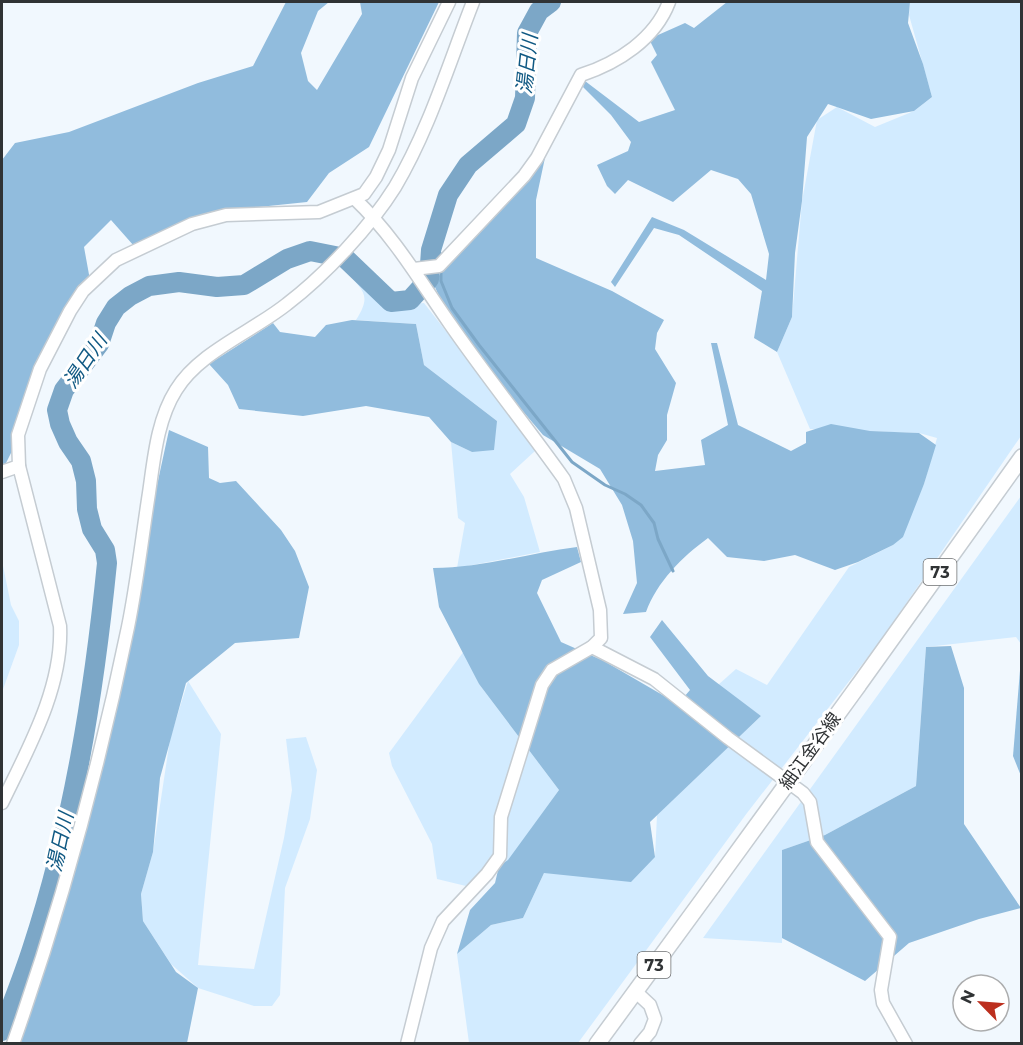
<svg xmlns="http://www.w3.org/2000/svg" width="1023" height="1045" viewBox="0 0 1023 1045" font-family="Montserrat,'Noto Sans JP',sans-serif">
	<rect width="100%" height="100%" fill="#f1f8fe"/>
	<g fill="#d2ebff">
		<polygon points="910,2 1021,2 1021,436 881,640 747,813 578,1043 469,1043 457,954 491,925 523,918 544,873 655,857 657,815 761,716 718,685 736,669 767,685 849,567 893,545 924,484 937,438 919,433 810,429 777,352 792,317 802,201 817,120 837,107 875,127 914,111 932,97 909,15"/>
		<path d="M344,269L354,271L392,306L424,303L513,417L535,451L510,474L524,497L540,552L457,568L465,523L458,518L451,442L472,452L497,421L424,365L416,324L356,320C373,293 362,291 344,269Z"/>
		<polygon points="1021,496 1021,644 1016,637 926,647 916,786 825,835 782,850 782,943 703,938"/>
		<polygon points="2,561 11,605 19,621 19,645 2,692"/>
		<polygon points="464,651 479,684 559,790 508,861 466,886 437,879 432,844 392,766 389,753"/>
		<polygon points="188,681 221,734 198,965 254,969 284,838 292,790 286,739 306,737 317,770 310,819 285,888 280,995 272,1006 254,1006 198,988 171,964 143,921 141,894 153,852 170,739"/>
	</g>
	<g fill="#91bcdd">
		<polygon points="286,2 329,2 318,11 301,53 308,81 317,90 362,14 360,2 439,2 369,147 329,173 307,202 248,208 182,223 134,246 111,220 84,247 90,280 42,358 16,443 2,471 2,160 15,143 69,132 198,83 253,66"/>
		<polygon points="727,2 910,2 908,23 923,64 932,97 914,111 871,119 828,104 807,137 802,201 795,253 792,317 777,352 754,338 762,291 679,235 654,228 615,287 611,282 652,217 684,230 766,280 769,254 751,194 738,179 711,170 673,202 628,180 615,194 607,186 597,165 628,151 631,142 611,115 583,87 585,81 639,122 675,110 651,62 657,55 649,39 685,23 694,28"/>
		<path d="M546,153L536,200V258L612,291L664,320L657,333L655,349L676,383L667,415V440L658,455L655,471L705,465L701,440L728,425L711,343H717L738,425L791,451L806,443V432L831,424L870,431L919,433L936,445L924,484L903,537L893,545L858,562L835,570L795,555L764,561L727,557L708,538C682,557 657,582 646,612L623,614L637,583L633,541L622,505L600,469L543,435L455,331L434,285L451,254Z"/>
		<polygon points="352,320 416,324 424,365 497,421 494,450 472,452 451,442 429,417 366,406 303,416 239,409 228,385 209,364 273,323 280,332 315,337 326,325"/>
		<polygon points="169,430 208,447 209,478 220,483 236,481 281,530 295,551 309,587 299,638 235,643 186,683 160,778 153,852 141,894 143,921 176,972 198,988 187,1043 19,1044 90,811 140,597 146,536"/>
		<path d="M577,547L581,562L542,580L537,593L561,642L604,661L678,704L690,690L650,637L662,620L708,676L761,716L650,822L655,857L631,882L544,873L523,918L491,925L457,954L470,910L495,883L499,866L508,860L559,790L479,684L439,607L433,568C482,568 529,553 577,547Z"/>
		<polygon points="951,646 964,688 964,824 1021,908 979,919 909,943 865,981 782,938 782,850 825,835 916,786 926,647"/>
		<polygon points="1021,658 1021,776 1013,756"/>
	</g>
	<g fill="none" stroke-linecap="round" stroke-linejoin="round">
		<g stroke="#7ca7c7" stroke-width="3">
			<polyline points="431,250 440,253 440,260"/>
			<polyline points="441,270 441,281 452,308 479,345 572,462 605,485 625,494 641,505 654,523 658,539 673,571"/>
		</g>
		<path stroke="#7ca7c7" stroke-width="20" d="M2,1031C12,1004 23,977 32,949C73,825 94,693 107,563L105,550L92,529L87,509L86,481L81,461L68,442L60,424L57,410L64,390L99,344L106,323L116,307L130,296L149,286L179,282L217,287L244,285L287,259L310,251L345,258L391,302L410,300L429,279L431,250L448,195L468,165L516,124L525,98L527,33L539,11L551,2"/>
		<defs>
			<g id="minor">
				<path d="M355,199C394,236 420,281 450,324C486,376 527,427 564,479L576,508L600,610L601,638L592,647L552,670L542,685L501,817L500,856L487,874L443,921L431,948L407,1044"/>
				<path d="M414,269L439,266L524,176L537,158L581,75C618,63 655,39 669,2"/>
				<polyline points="2,472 19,466"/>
				<polyline points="592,647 654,679 728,738 803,793 810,802 817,842 890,937 881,990 883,1003 906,1044"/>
				<path d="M2,803C28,749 63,687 60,626L19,466L18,435L40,369L70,311L83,291L116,260L192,224L226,215L319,212L364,194L376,177L389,150L412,78L449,2"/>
				<polyline points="635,991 650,1005 655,1019 650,1032 640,1044"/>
				<path d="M13,1044C61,908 99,768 128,627C137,583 142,538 149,493C154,459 157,420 176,390C199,352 252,332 287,304C325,275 370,227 395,187C429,130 449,63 473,2"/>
			</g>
			<g id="major">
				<polyline points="858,686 1022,457"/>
				<polyline points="597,1044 712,887"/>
			</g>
		</defs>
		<use href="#minor" stroke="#c5ccd2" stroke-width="15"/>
		<use href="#major" stroke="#c5ccd2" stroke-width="18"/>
		<use href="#minor" stroke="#fff" stroke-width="12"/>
		<use href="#major" stroke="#fff" stroke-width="15"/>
		<defs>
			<polyline id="major-bridge" points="712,887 858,686"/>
		</defs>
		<use href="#major-bridge" stroke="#c5ccd2" stroke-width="18" stroke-linecap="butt"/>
		<use href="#major-bridge" stroke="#fff" stroke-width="15"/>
	</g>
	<g text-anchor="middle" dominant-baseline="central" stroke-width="6" stroke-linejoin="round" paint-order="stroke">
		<g fill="#fff" stroke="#6e7072" stroke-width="1.5">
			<rect x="923.5" y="559" width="33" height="26" rx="4.5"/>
			<rect x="637.5" y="952" width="33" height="26" rx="4.5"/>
		</g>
		<g font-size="16" font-weight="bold" fill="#303335">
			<text x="940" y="572">73</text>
			<text x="654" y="965">73</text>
		</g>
		<g font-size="18" fill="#303335" stroke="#fff">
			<text transform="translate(810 751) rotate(-54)">細江金谷線</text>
		</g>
		<g font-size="20" font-style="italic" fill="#105983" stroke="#fff">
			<text transform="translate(527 64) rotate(-84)">湯日川</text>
			<text transform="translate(85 361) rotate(-56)">湯日川</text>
			<text transform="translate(60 842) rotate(-78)">湯日川</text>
		</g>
	</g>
	<rect width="1023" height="1045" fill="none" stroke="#303335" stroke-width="6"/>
	<g transform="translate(981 1003) rotate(295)"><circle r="28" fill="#ffffff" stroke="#acadae" stroke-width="1.5"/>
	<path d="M0-4.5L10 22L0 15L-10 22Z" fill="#bc2f1e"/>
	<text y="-9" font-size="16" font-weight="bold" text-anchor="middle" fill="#303335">N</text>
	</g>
</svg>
